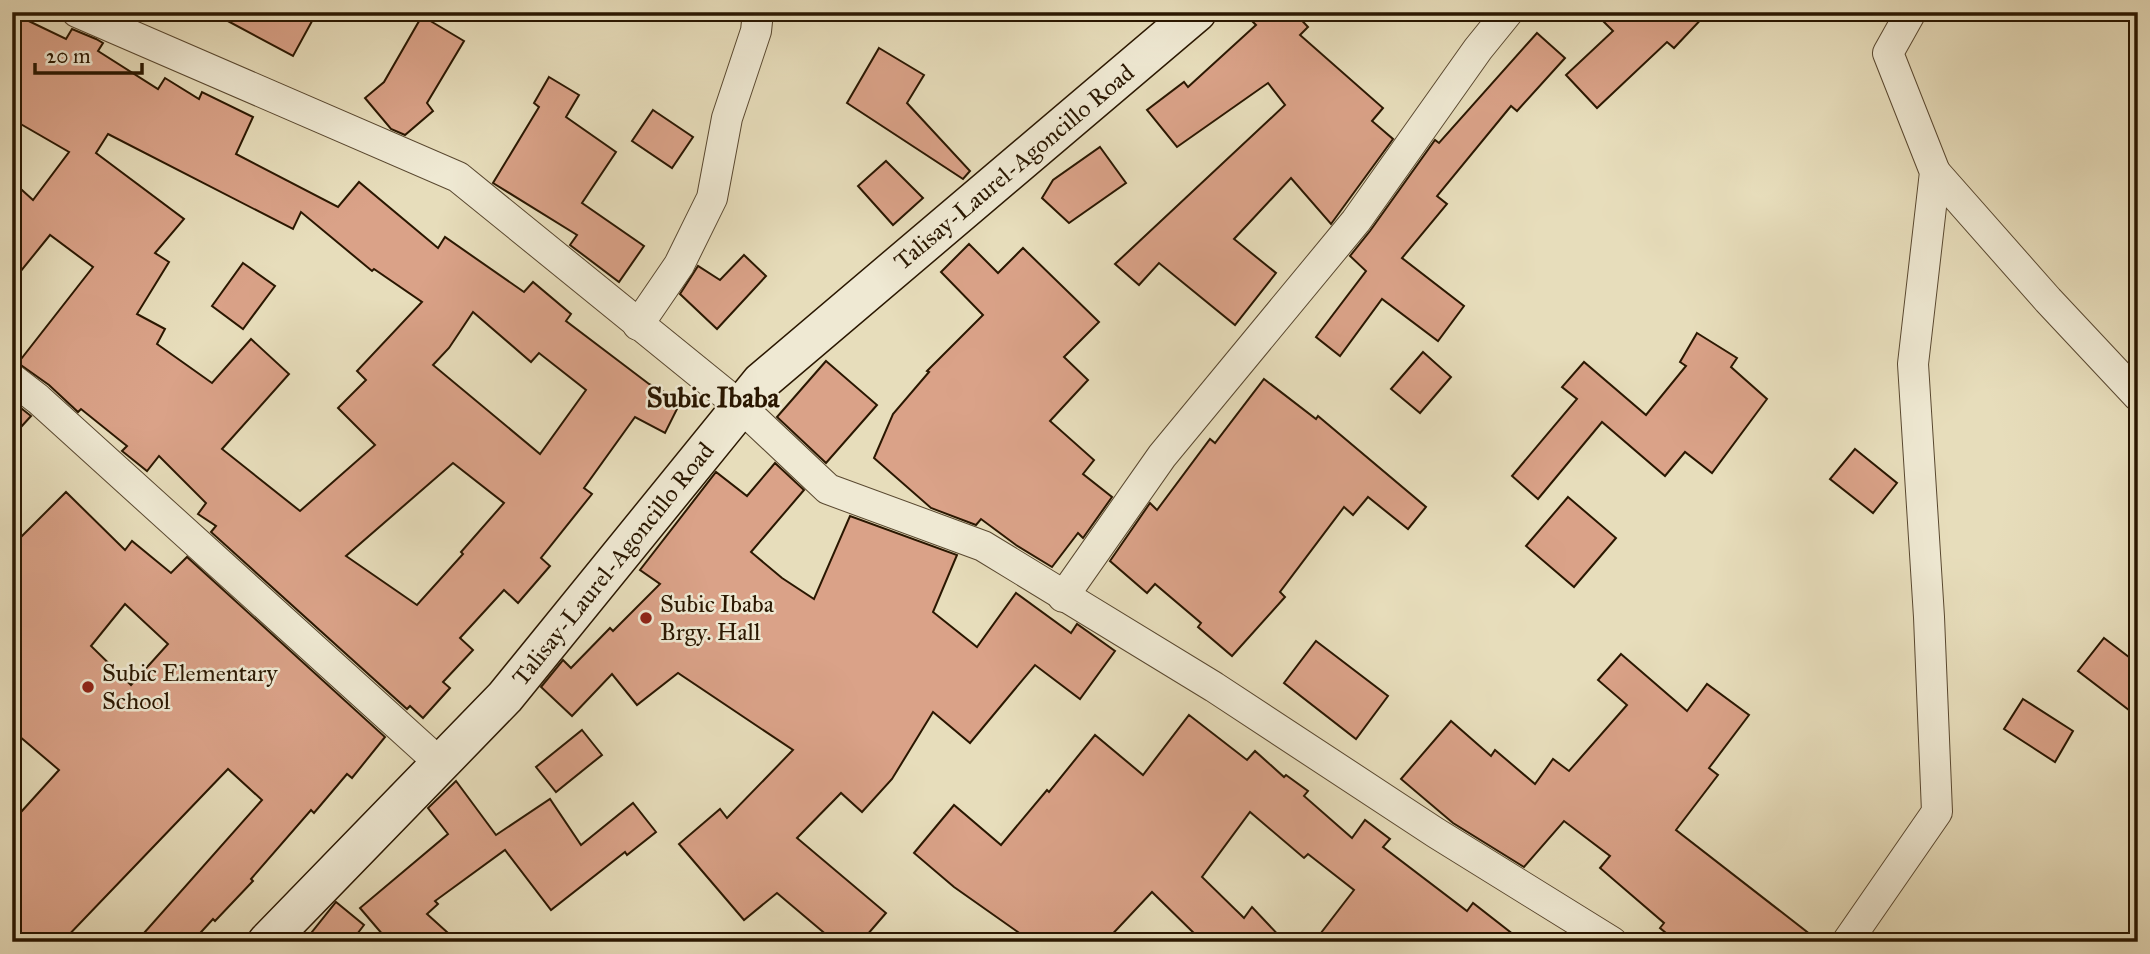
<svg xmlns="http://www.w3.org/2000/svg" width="2150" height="954" viewBox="0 0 2150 954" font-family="'IM FELL Great Primer',serif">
	<rect width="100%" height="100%" fill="#e7ddbb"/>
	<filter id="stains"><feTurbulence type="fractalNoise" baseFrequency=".00286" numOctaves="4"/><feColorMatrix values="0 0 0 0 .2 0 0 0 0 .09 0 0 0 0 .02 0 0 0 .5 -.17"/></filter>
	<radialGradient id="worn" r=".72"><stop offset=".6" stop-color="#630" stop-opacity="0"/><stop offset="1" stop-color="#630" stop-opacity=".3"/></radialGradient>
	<g fill="#daa288" stroke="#2a1701" stroke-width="2" fill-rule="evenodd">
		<polygon points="211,12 317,12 293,56"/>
		<polygon points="1243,12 1294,12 1308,27 1300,35 1383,108 1372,121 1393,139 1331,224 1291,178 1234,239 1276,273 1235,325 1159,263 1139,285 1115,264 1285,105 1268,83 1177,147 1147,110 1184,82 1188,87 1256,25"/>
		<polygon points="1594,12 1708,12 1674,48 1667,42 1597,108 1566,75 1613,31"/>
		<path d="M12,13L66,39L72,29L96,39L103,43L98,51L158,89L165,78L199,99L202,92L253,117L236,154L338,207L359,182L438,248L445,237L524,292L533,282L571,314L566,321L649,384L681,401L665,433L635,417L584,488L592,494L541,558L550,566L518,603L504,590L460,638L473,650L443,682L450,688L423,718L410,706L407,709L211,532L216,526L198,514L206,503L159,456L147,471L122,451L127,446L81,409L78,412L49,385L18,363L93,267L50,235L12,282V181L33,200L69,152L12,119ZM108,134L293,229L301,212L372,271L374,269L422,302L357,371L366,380L338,408L375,445L300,511L222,449L289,374L251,339L212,383L157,344L165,329L137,314L169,262L155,253L184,219L96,153ZM473,312L531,362L539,353L586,390L540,454L433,365L449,348ZM453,463L504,503L461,552L463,554L417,605L346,556Z"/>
		<polygon points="422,16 464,41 427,103 433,111 405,135 391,129 365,98 384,82"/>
		<polygon points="1537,33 1565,58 1517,111 1511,106 1437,196 1447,204 1402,258 1464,306 1438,341 1382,299 1340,356 1316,337 1366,271 1350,256 1370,231 1435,140 1439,143"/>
		<polygon points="879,48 924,75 907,103 970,171 963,179 847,103"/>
		<polygon points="549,77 579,95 566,117 616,152 582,203 644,246 619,282 570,245 577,235 493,183 539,107 534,103"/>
		<polygon points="653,110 693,137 672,168 632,141"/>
		<polygon points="1100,147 1126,183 1069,223 1042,198 1053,180"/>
		<polygon points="886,161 923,198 893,225 858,186"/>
		<polygon points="969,244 998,273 1023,248 1099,322 1064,357 1088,380 1050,421 1094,460 1083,474 1112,497 1083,538 1078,533 1052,567 1016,545 981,519 976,525 931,508 874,458 893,414 929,372 927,371 983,315 941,272"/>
		<polygon points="744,255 766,276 717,329 680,294 698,266 720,280"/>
		<polygon points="243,263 275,286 243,329 212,306"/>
		<polygon points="1697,333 1737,358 1731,367 1767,399 1712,473 1685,452 1665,476 1602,422 1538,499 1512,476 1577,399 1562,387 1584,362 1646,415 1686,366 1680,362"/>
		<polygon points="1423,352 1451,377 1420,413 1391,389"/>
		<polygon points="826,361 877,405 826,463 777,417"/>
		<polygon points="1264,379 1316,419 1318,416 1426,507 1408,529 1368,497 1353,515 1344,507 1280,592 1285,597 1232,656 1198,627 1201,623 1155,584 1147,593 1110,561 1150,503 1157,510 1210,439 1215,443"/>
		<polygon points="12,401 31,416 12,437"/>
		<polygon points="1855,449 1897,483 1873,513 1830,479"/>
		<polygon points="775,463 804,490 751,552 782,578 814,599 850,516 957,555 933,612 977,647 1016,593 1071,633 1077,624 1115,651 1080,699 1035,665 970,743 933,712 892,779 862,812 841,793 797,838 886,913 861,942 835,942 777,893 744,920 679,844 720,809 727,818 793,750 678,673 637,705 612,674 572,716 541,687 563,660 571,668 610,628 613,631 660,584 640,570 716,472 747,496"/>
		<path d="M66,492L125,550L132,541L171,573L187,557L385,737L352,778L347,774L314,813L311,810L251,879L253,881L215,921L213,919L192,942H136L262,800L228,769L62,942H12V822L59,770L12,730V546ZM125,604L168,644L131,685L91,646Z"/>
		<polygon points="1568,497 1616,538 1574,587 1526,546"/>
		<polygon points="2104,638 2138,664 2138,717 2078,671"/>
		<polygon points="1316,641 1388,696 1356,739 1284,683"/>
		<polygon points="1621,654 1687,711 1707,684 1749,715 1709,768 1718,775 1676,830 1820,942 1677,942 1660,928 1664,923 1600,868 1610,856 1564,821 1524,867 1453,823 1401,779 1451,721 1491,756 1495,750 1535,784 1553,759 1569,771 1627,705 1598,680"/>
		<polygon points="2023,699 2073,731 2055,762 2004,729"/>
		<polygon points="1189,715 1247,760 1255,751 1284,777 1286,775 1308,791 1304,796 1352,838 1365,820 1390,839 1383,847 1467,911 1473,903 1523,942 1314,942 1354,890 1308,854 1304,858 1250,812 1202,877 1244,918 1252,907 1285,942 1203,942 1152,892 1105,942 1032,942 954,887 914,853 954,805 1001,845 1047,790 1049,792 1095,735 1143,775"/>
		<polygon points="582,730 602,755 556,792 536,767"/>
		<polygon points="456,781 496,835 550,799 581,845 633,803 656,832 627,855 625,852 551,910 505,850 435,901 438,904 427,914 458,942 389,942 360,908 448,834 428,808"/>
		<polygon points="336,902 364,925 351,942 304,942"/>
	</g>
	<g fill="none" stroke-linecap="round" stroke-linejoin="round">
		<defs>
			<g id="minor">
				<polyline points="77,12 458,177 740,406 828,489 983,546 1214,687 1436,833 1612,942"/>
				<polyline points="1935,172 2048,300 2138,396"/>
				<polyline points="638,325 679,265 712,198 727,118 756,31 758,12"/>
				<polyline points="12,379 38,399 441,764"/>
				<polyline points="1063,597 1162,456 1356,221 1478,49 1508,12"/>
				<polyline points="1847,942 1937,812 1929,617 1913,364 1935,172 1888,53 1911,12"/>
			</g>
			<polyline id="secondary" points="267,942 505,697 761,382 1197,12"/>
		</defs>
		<use href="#minor" stroke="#594830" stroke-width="32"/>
		<use href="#secondary" stroke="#2a1701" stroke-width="41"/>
		<use href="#minor" stroke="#efe9d3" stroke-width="30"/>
		<use href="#secondary" stroke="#efe9d3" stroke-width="38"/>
	</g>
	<g fill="#8f2418" stroke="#efe9d3" stroke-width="2.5">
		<circle cx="646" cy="618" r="7"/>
		<circle cx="88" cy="687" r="7"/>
	</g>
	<g text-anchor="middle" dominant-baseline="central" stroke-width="5" stroke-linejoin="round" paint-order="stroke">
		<g font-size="24" fill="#2a1701" stroke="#efe9d3">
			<text transform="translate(1014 167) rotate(-40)">Talisay-Laurel-Agoncillo Road</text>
			<text transform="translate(613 564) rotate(-51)">Talisay-Laurel-Agoncillo Road</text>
		</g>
		<g font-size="24" fill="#2a1701" stroke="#efe9d3" text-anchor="start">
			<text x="660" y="604">Subic Ibaba<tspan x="660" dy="28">Brgy. Hall</tspan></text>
			<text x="102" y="673">Subic Elementary<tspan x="102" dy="28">School</tspan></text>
		</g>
		<g font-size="28" font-weight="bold" fill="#2a1701" stroke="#efe9d3">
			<text x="713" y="397">Subic Ibaba</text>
		</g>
	</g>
	<rect width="2150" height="954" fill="none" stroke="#e7ddbb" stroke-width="42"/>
	<rect x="14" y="14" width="2122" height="926" fill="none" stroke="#2a1701" stroke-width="3.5"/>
	<rect x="21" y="21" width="2108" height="912" fill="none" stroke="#2a1701" stroke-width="2"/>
	<path d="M35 63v10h107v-10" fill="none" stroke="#2a1701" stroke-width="3.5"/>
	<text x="46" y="63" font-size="21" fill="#2a1701" stroke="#efe9d3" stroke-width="5" paint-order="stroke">20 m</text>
	<rect width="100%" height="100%" filter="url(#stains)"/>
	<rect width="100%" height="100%" fill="url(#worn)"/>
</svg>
